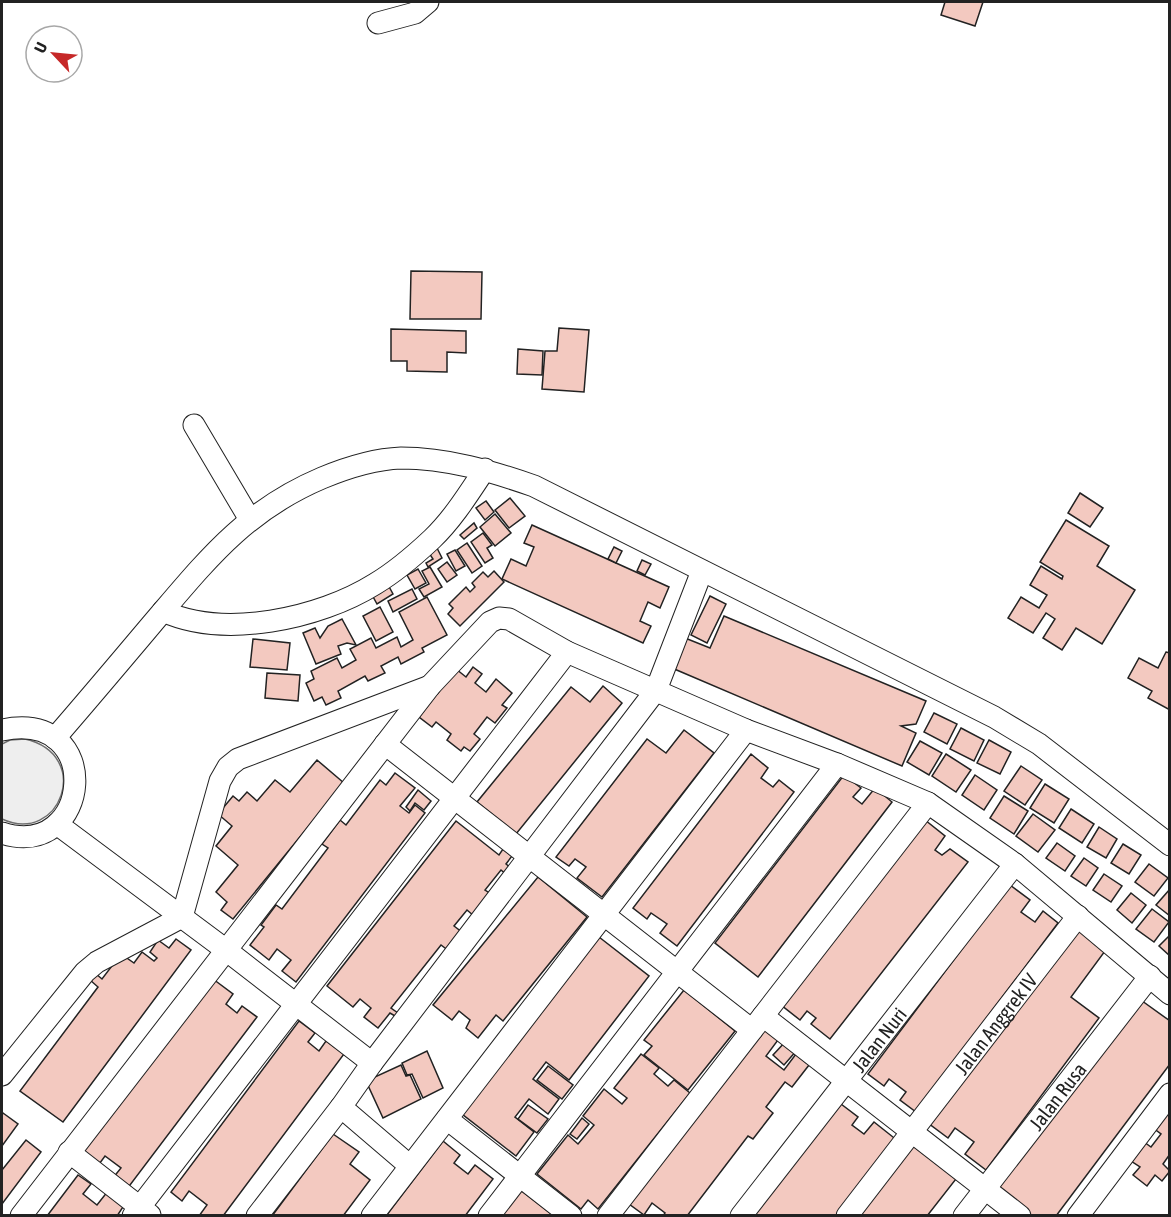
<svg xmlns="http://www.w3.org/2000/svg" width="1171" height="1217" viewBox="0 0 1171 1217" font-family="'Asap Condensed',sans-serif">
	<rect width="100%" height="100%" fill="#fff"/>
	<path fill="#eee" stroke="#6f6f6f" stroke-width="1.5" d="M25,739C94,755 60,846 2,819V744L10,740Z"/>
	<g fill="#f3c9c0" stroke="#222" stroke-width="1.5">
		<polygon points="945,2 983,2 975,26 941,15"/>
		<polygon points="411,271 482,272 481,319 410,319"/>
		<polygon points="559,328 589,330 584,392 542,389 545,351 557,351"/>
		<polygon points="391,329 466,331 466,353 447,352 447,372 407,371 407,361 391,361"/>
		<polygon points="518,349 543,351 542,375 517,374"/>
		<polygon points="1080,493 1103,508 1090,527 1068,513"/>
		<polygon points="510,498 525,516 509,528 495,510"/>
		<polygon points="486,501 494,512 485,520 476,508"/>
		<polygon points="495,514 511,533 495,546 480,527"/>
		<polygon points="1066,520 1109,546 1097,566 1135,590 1102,644 1076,628 1062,650 1043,638 1055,619 1046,613 1033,633 1008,618 1021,597 1039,608 1047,595 1030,585 1041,566 1062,579 1063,576 1040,562"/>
		<polygon points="474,523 477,528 464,539 460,535"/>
		<polygon points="532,525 669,587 660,608 648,602 640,621 651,626 643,643 502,579 511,559 526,566 534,547 524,543"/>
		<polygon points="483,533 492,545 487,548 493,558 485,563 471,542"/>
		<polygon points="467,543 482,566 472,573 457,550"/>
		<polygon points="614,547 622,551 616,563 608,559"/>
		<polygon points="437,548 442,558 428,567 426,563 433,559 429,553"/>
		<polygon points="455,550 465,566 456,571 447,554"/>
		<polygon points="642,560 651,564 645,575 637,571"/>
		<polygon points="447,562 457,575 447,582 438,569"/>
		<polygon points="430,567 442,587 424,597 419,589 429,584 422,571"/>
		<polygon points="418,569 426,583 415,589 407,575"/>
		<polygon points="494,571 504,582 460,626 448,614 453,608 449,604 466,587 470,592 475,587 472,583 483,572 488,577"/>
		<polygon points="387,583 393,594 377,604 371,593"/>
		<polygon points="412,589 417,599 393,612 388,601"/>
		<polygon points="710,596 726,604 707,643 691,635"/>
		<polygon points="427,597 447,635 422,648 424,652 401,664 398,657 381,666 385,673 368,681 365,676 338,691 341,698 326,705 322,697 314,701 306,683 314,679 311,671 337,658 342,668 356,660 350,649 371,638 376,648 397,637 401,647 413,640 399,612"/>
		<polygon points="380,607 393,632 376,641 363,616"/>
		<polygon points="724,616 926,701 916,724 901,726 916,733 902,766 672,668 685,638 710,648"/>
		<polygon points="342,619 356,645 347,643 338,646 341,654 316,664 303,633 315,628 320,638 328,626"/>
		<polygon points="253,639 290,643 287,670 250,667"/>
		<polygon points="1166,652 1170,653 1170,710 1148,698 1152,691 1128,678 1139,658 1158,668"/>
		<polygon points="473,667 482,674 475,683 486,692 496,679 512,693 502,705 507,708 495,723 487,717 474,734 480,739 470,751 464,747 461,751 447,740 451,734 436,722 432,727 419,717 456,669 466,677"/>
		<polygon points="267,673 300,675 298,701 265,698"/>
		<polygon points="603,686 622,703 516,834 477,802 571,687 590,702"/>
		<polygon points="934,713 957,724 947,744 924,732"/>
		<polygon points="961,728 984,740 974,761 950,749"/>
		<polygon points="684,730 714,753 602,897 577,878 586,867 575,859 569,866 556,857 647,739 666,753"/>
		<polygon points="989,740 1011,752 1000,774 977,763"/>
		<polygon points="920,741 942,753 929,775 907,762"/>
		<polygon points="751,754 768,768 761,778 773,787 779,780 794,792 677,946 660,933 667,924 651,913 647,919 633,908"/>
		<polygon points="946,754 971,770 956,792 932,776"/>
		<polygon points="317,760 344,783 233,919 221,910 227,902 216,892 238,865 216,846 232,826 218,814 233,796 239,801 247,792 257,801 275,780 290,792"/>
		<polygon points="1021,766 1042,780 1025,805 1004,791"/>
		<polygon points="395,773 415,788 400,806 409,813 415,805 425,813 296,982 282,971 291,960 277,949 269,960 250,945 264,927 261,925 276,905 282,909 328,848 322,844 340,820 346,825 380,780 386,785"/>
		<polygon points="844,775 861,788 853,797 862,804 875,788 892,802 758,977 715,943"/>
		<polygon points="975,775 997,790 984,810 962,795"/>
		<polygon points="1045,784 1069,799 1054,823 1030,808"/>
		<polygon points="418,790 431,801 424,810 415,803 410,811 406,807"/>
		<polygon points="1004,796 1028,811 1014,834 990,818"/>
		<polygon points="1071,809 1094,824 1082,843 1059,828"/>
		<polygon points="1033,814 1055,830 1038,852 1016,836"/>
		<polygon points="920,816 945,836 935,850 942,855 950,849 968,862 830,1039 811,1024 816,1018 807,1011 800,1020 776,1001"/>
		<polygon points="456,821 499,855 503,849 512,856 506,864 512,869 507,875 501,870 485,890 491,894 474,916 467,910 454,926 463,933 449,951 441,945 391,1008 398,1013 395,1016 390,1013 378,1028 364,1017 371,1008 360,999 353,1007 327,986"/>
		<polygon points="1099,827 1117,839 1106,858 1087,847"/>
		<polygon points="1057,843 1075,856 1065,871 1046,858"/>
		<polygon points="1123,844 1141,855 1129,874 1111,863"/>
		<polygon points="1084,858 1098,868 1086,886 1071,876"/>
		<polygon points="1149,864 1168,878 1154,896 1135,882"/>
		<polygon points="1104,874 1122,886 1111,902 1093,890"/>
		<polygon points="538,877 587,917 503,1021 496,1015 478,1038 466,1028 470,1020 459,1011 452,1020 433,1005"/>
		<polygon points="1010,885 1030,900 1021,912 1035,922 1043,911 1058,923 916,1112 900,1100 906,1092 889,1079 884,1086 868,1074"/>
		<polygon points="1170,889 1170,916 1156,905"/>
		<polygon points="1131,893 1146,905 1132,923 1117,910"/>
		<polygon points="1152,909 1169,922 1154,942 1136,929"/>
		<polygon points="1077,923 1108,947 1071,997 1099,1018 986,1170 965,1154 974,1142 955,1128 948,1138 928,1123"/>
		<polygon points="1170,935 1170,956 1159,946"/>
		<polygon points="599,937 649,976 569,1080 546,1062 533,1079 559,1099 548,1114 529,1099 515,1117 534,1132 516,1156 462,1114"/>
		<polygon points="176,939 191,950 63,1122 20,1091 98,987 90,980 95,973 102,979 121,954 134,963 142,952 154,961 157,958 150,952 158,940 169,948"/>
		<polygon points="213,979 233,994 226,1004 237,1013 242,1006 257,1017 127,1189 113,1178 121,1168 105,1156 97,1167 80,1154"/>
		<polygon points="684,990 735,1031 688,1090 644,1055 652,1046 644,1040"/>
		<polygon points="1138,998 1170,1021 1170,1064 1056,1216 1029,1216 994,1189"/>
		<polygon points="299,1021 315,1033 308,1042 319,1051 326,1041 344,1054 223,1216 199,1216 207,1205 189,1191 182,1201 171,1192"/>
		<polygon points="758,1025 778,1040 766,1056 784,1070 796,1054 809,1065 792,1087 785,1082 766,1107 773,1113 753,1139 748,1136 687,1216 663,1216 665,1213 652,1203 644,1215 625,1201"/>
		<polygon points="786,1041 797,1050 784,1065 773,1055"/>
		<polygon points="427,1051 443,1088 423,1098 412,1074 407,1075 402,1063"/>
		<polygon points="641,1054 659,1068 654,1074 668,1086 674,1080 690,1093 598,1209 588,1200 581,1209 537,1174 568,1135 578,1144 594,1125 583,1116 604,1089 622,1104 627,1098 614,1088"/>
		<polygon points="401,1065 406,1076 410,1075 421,1099 383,1118 366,1081"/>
		<polygon points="548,1066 573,1085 562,1099 537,1080"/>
		<polygon points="841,1104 858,1117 852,1125 864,1134 874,1122 898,1141 838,1216 752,1216"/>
		<polygon points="528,1105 548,1119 537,1133 518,1119"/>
		<polygon points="1170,1111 1170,1154 1163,1164 1170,1171 1162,1181 1155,1175 1147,1186 1133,1175 1140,1167 1131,1161 1144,1142 1151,1147 1161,1134 1153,1128"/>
		<polygon points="3,1113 18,1124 2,1146 2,1115"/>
		<polygon points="582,1118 589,1124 577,1139 570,1134"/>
		<polygon points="333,1134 359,1152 350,1164 370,1180 343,1216 272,1216"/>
		<polygon points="26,1140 41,1152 2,1204 2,1170"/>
		<polygon points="443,1141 460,1155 454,1163 468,1174 475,1165 493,1179 465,1216 386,1216"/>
		<polygon points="912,1145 956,1179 927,1216 857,1216"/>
		<polygon points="78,1175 91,1184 83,1194 97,1205 108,1191 125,1204 117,1216 47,1216"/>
		<polygon points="519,1189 554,1216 498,1216"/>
	</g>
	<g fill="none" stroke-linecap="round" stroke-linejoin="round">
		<defs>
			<g id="minor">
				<polyline points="378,23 415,13 428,2"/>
				<polyline points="194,425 249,518"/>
				<path d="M163,611C224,639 319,619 375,584C395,572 415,555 432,539C453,519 469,493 485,469"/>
				<path d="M2,730C106,708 92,862 2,833"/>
				<path d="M55,738C88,700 120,662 152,624C206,561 244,511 322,478C346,468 375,459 401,458C447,458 491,471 534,486L994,717L1039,744L1170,845"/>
				<polyline points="385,744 752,1030"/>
				<polyline points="57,824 226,950 372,1063"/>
				<polyline points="763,1016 1020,1216"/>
				<polyline points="2,1075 85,972 97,962 182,917 220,781 228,767 238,759 430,686"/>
				<polyline points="341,1107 410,1166"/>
				<polyline points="447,1119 571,1216"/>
				<polyline points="69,1152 150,1215"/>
				<polyline points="21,1216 430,686 490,622 499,618 509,619 567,652 746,730 837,764 928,803 1015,864 1170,994"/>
				<polyline points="133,1216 567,652"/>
				<polyline points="257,1216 341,1107 372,1063 656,690 702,571"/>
				<polyline points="372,1216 746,730"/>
				<polyline points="489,1216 837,764"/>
				<polyline points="608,1216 928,803"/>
				<path id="s1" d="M741,1216L1015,864"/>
				<path id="s2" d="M847,1216L1078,916"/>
				<path id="s3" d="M964,1216L1150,976"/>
				<polyline points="1078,1216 1170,1094"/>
			</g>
		</defs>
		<use href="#minor" stroke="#222" stroke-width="23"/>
		<use href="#minor" stroke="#fff" stroke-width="21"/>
	</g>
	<g text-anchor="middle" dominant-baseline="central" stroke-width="4.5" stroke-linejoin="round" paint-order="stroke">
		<g font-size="20" fill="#222" stroke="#fff">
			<text stroke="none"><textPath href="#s2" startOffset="243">Jalan Anggrek IV</textPath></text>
			<text stroke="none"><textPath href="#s1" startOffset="224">Jalan Nuri</textPath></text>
			<text stroke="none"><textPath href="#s3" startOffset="152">Jalan Rusa</textPath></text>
		</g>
	</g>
	<rect width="1171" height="1217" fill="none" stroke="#222222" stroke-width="6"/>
	<g transform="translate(54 54) rotate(296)"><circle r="28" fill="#ffffff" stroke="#a7a7a7" stroke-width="1.5"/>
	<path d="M0-4.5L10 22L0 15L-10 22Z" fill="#c62828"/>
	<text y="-9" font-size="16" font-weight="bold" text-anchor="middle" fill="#222222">U</text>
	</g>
</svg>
